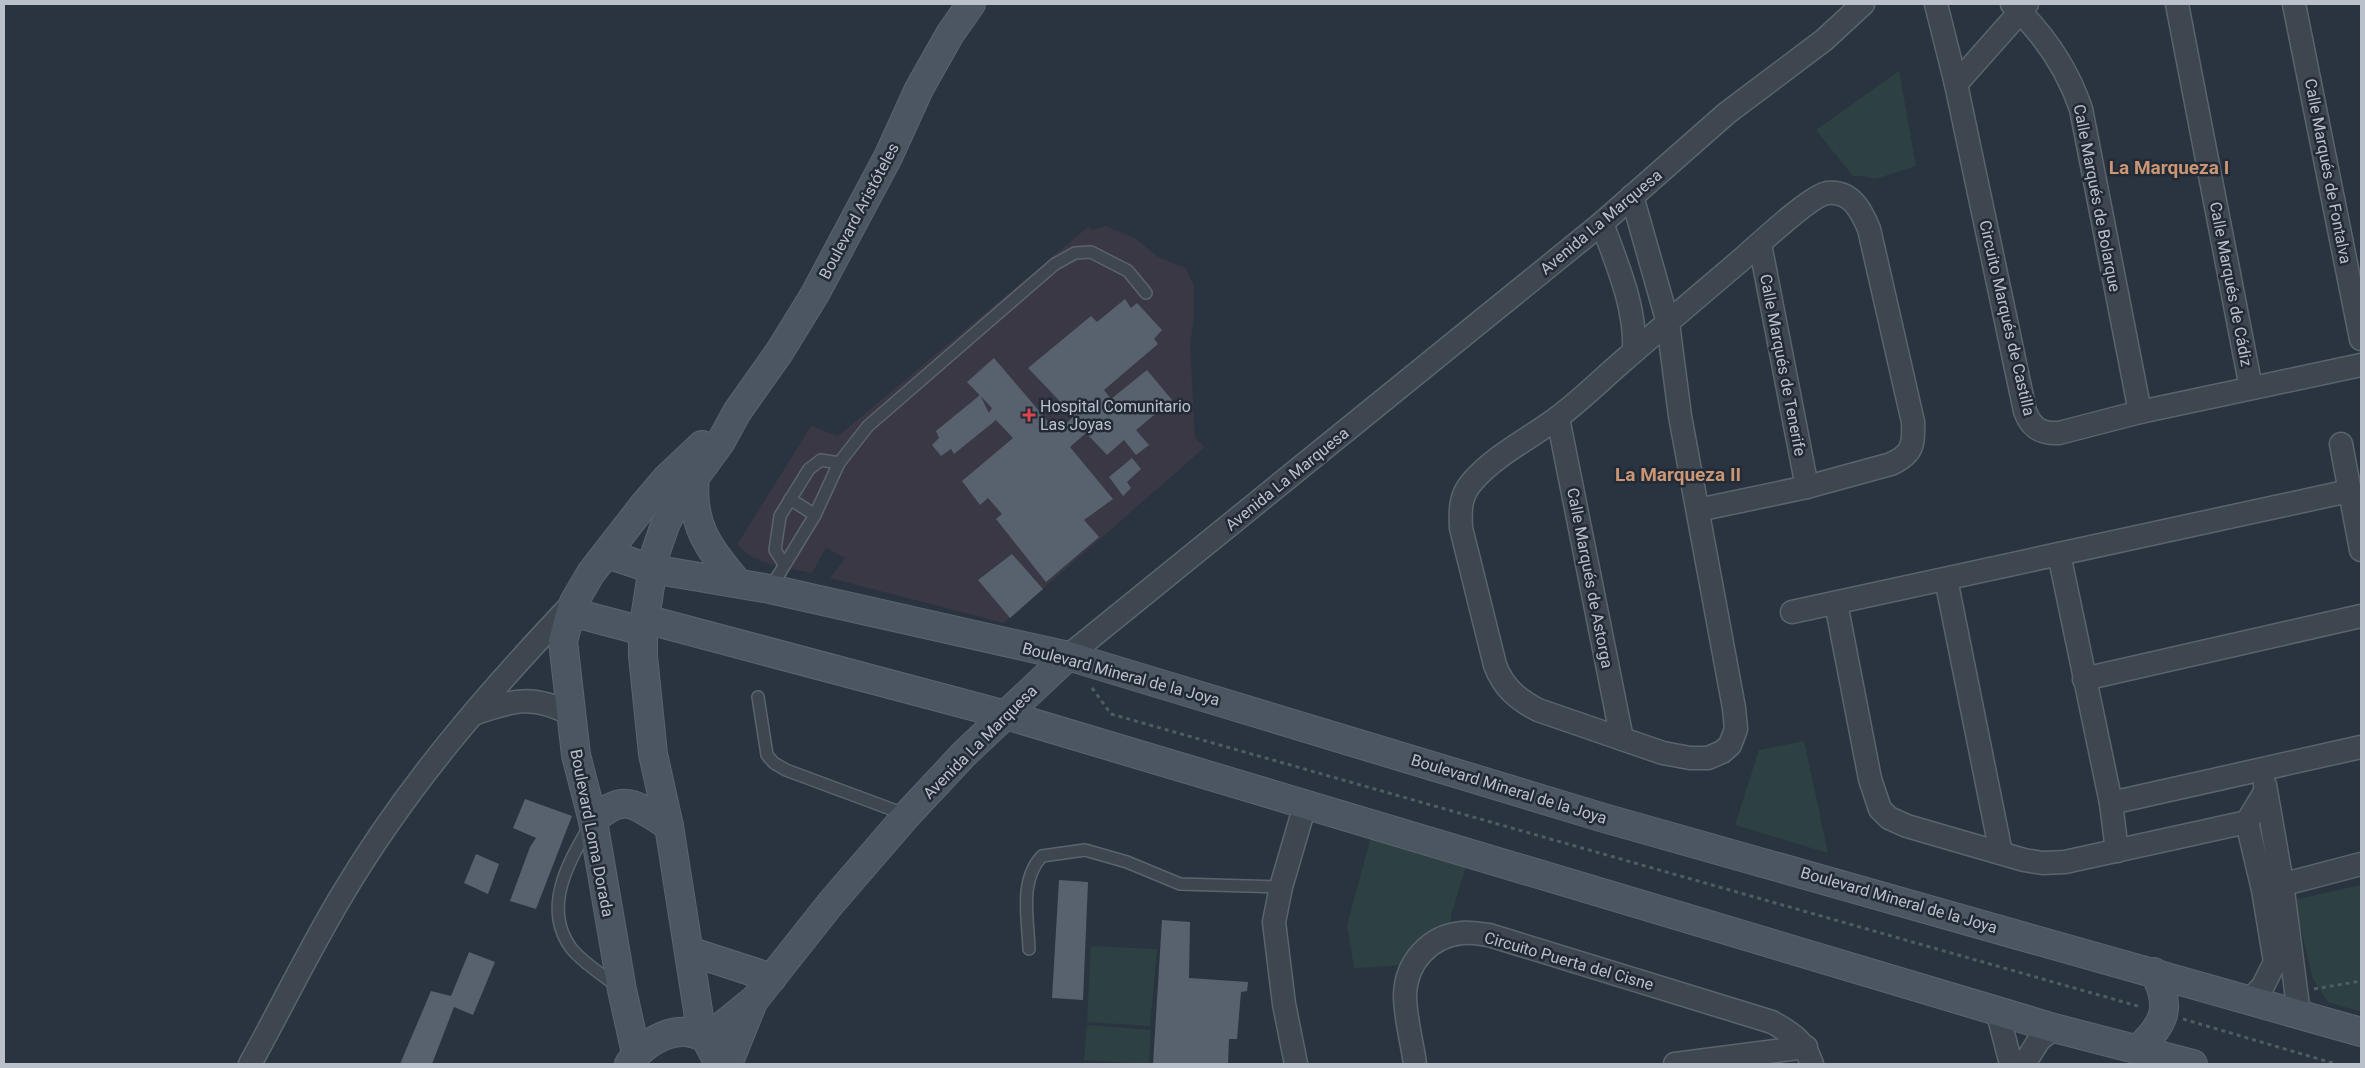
<svg xmlns="http://www.w3.org/2000/svg" width="2365" height="1068" viewBox="0 0 2365 1068" font-family="Roboto,sans-serif">
	<rect width="100%" height="100%" fill="#2a3440"/>
	<polygon fill="#393844" points="1106,226 1136,239 1158,257 1186,268 1194,286 1194,316 1190,344 1195,438 1205,447 1004,623 830,578 845,558 826,548 812,573 770,564 752,557 737,545 811,426 838,436 1088,227 1093,230"/>
	<g fill="#2d4142">
		<polygon points="1899,71 1916,166 1875,179 1863,176 1853,176 1816,130"/>
		<polygon points="1804,741 1828,853 1735,825 1759,750"/>
		<path d="M1371,837L1466,866L1451,915V924C1427,929 1411,943 1403,965L1354,968L1347,925Z"/>
		<polygon points="2361,885 2361,1012 2328,1002 2313,979 2294,900"/>
		<polygon points="1091,946 1157,949 1150,1026 1087,1022"/>
		<polygon points="1087,1025 1151,1030 1149,1064 1084,1060"/>
	</g>
	<g fill="#58626f">
		<polygon points="1125,299 1131,308 1137,303 1162,330 1154,339 1158,344 1104,390 1111,399 1147,370 1172,400 1136,430 1149,445 1136,455 1124,440 1107,455 1086,433 1070,447 1113,499 1084,520 1099,537 1046,582 996,519 1002,514 988,498 980,505 962,481 1013,438 996,420 954,454 951,449 941,456 932,445 939,438 936,431 980,395 989,413 992,408 967,382 994,358 1057,432 1074,416 1028,368 1091,316 1097,322"/>
		<polygon points="1132,458 1141,469 1127,482 1131,488 1123,496 1109,477"/>
		<polygon points="1012,554 1043,589 1010,618 978,580"/>
		<polygon points="525,799 572,816 536,909 510,901 530,847 536,838 513,828"/>
		<polygon points="476,854 499,864 488,894 464,883"/>
		<polygon points="1059,880 1088,882 1083,1000 1052,998"/>
		<polygon points="1162,920 1190,922 1189,978 1248,982 1247,991 1241,992 1237,1039 1229,1039 1228,1064 1153,1064"/>
		<polygon points="469,952 495,962 473,1015 454,1007 432,1064 400,1064 431,991 451,996"/>
	</g>
	<g fill="none" stroke-linecap="round" stroke-linejoin="round">
		<defs>
			<g id="lane">
				<polyline points="790,499 815,515"/>
				<polyline points="784,564 775,550 780,516 809,469 821,460 839,463"/>
				<polyline points="770,589 815,515 839,463 868,426 1055,264 1075,253 1091,252 1128,271 1146,293"/>
				<polyline points="758,697 767,755 774,763 786,770 907,815"/>
				<path d="M589,827C568,863 542,908 571,948C583,963 603,975 618,987"/>
				<path d="M1029,949C1028,918 1019,880 1042,856L1085,850L1127,862L1180,884L1281,887"/>
			</g>
			<g id="street">
				<path d="M1936,4L1956,84L2025,411C2031,428 2041,434 2059,433L2140,412L2361,365"/>
				<path d="M2012,4C2043,33 2067,68 2081,109L2140,412"/>
				<polyline points="2177,4 2251,388"/>
				<polyline points="2294,4 2361,339"/>
				<polyline points="1956,84 2027,4"/>
				<path d="M1632,196L1668,323L1680,416L1734,708L1736,729L1730,745L1722,752L1708,758H1690L1663,753L1538,710C1517,699 1503,687 1495,665L1461,528C1460,510 1460,496 1472,482C1495,455 1529,439 1557,418C1580,401 1601,380 1623,361C1662,327 1701,294 1741,260C1757,246 1810,196 1827,193C1851,190 1861,210 1869,229L1913,422C1914,444 1913,454 1891,464L1807,487L1698,510"/>
				<path d="M1602,223C1617,265 1636,306 1634,351"/>
				<polyline points="1760,244 1807,487"/>
				<polyline points="1558,418 1622,739"/>
				<polyline points="2341,444 2361,550"/>
				<polyline points="2059,554 2111,803 2117,851"/>
				<polyline points="1946,579 2001,853"/>
				<polyline points="1836,603 1870,779 1880,809 1889,818 1907,826 2024,860 2043,863 2065,862 2247,822 2265,792"/>
				<polyline points="1792,612 2349,491"/>
				<polyline points="1068,656 1602,223 1727,113 1824,40 1863,4"/>
				<polyline points="2084,679 2361,616"/>
				<path d="M473,714C513,700 534,694 572,715"/>
				<polyline points="2265,785 2282,883 2299,1014"/>
				<polyline points="2111,803 2361,747"/>
				<polyline points="2247,822 2263,890 2275,962 2263,986 2250,1000"/>
				<polyline points="2269,888 2361,864"/>
				<polyline points="1997,1010 2011,1064"/>
				<path d="M250,1064C281,1008 309,950 342,895C406,787 488,692 574,602"/>
				<polyline points="1296,1064 1284,1004 1274,922 1281,887 1305,805"/>
				<path d="M1415,1064C1412,1042 1405,1017 1405,995C1406,962 1430,936 1462,933C1471,932 1481,934 1489,935L1772,1022C1793,1034 1804,1041 1812,1064"/>
				<polyline points="1675,1064 1806,1047"/>
				<polyline points="2024,1064 2039,1040 2054,1028"/>
			</g>
			<g id="secondary">
				<path d="M695,476C690,524 708,548 738,583"/>
				<polyline points="607,554 652,569 770,589 1068,656 1604,818 2361,1032"/>
				<polyline points="571,612 563,641 576,755 593,821 622,990 636,1053"/>
				<polyline points="645,619 1006,715 2054,1028 2193,1064"/>
				<polyline points="643,631 571,612 574,602 591,573 643,506 666,479 702,445"/>
				<path d="M593,821C624,791 636,805 669,826"/>
				<polyline points="689,951 772,978"/>
				<polyline points="702,1036 669,826 653,754 643,656 643,631 655,554 665,525 676,503 720,443 737,412 780,351 815,294 888,157 919,89 950,34 971,4"/>
				<polyline points="706,1039 755,999 831,903 907,815 964,754 1068,656"/>
				<path d="M2138,1049C2166,1023 2172,1006 2154,972"/>
				<path d="M629,1064C645,1041 678,1021 706,1039L719,1064"/>
				<polyline points="728,1064 753,1002"/>
			</g>
		</defs>
		<use href="#lane" stroke="#5b646d" stroke-width="14"/>
		<use href="#street" stroke="#5b646d" stroke-width="25"/>
		<use href="#secondary" stroke="#5b646d" stroke-width="30"/>
		<g stroke="#4c5e5f" stroke-width="3" stroke-dasharray="4 4" stroke-linecap="butt">
			<polyline points="1092,688 1111,714 2141,1007"/>
			<polyline points="2314,989 2361,981"/>
			<polyline points="2183,1019 2336,1064"/>
		</g>
		<use href="#lane" stroke="#3e4650" stroke-width="11"/>
		<use href="#street" stroke="#3e4650" stroke-width="22"/>
		<use href="#secondary" stroke="#4c5562" stroke-width="28"/>
	</g>
	<path fill="#e0444e" stroke="#222b35" stroke-width="2" d="M1026.5 407.5h5v5h5v5h-5v5h-5v-5h-5v-5h5z"/>
	<g text-anchor="middle" dominant-baseline="central" stroke-width="5" stroke-linejoin="round" paint-order="stroke">
		<g font-size="16" fill="#bac1ca" stroke="#222b35">
			<text transform="translate(2328 171) rotate(79)">Calle Marqués de Fontalva</text>
			<text transform="translate(2097 198) rotate(79)">Calle Marqués de Bolarque</text>
			<text transform="translate(859 211) rotate(-62)">Boulevard Aristóteles</text>
			<text transform="translate(1601 222) rotate(-40)">Avenida La Marquesa</text>
			<text transform="translate(2231 284) rotate(79)">Calle Marqués de Cádiz</text>
			<text transform="translate(2007 318) rotate(77)">Circuito Marqués de Castilla</text>
			<text transform="translate(1783 365) rotate(79)">Calle Marqués de Tenerife</text>
			<text transform="translate(1287 479) rotate(-39)">Avenida La Marquesa</text>
			<text transform="translate(1590 578) rotate(79)">Calle Marqués de Astorga</text>
			<text transform="translate(1121 674) rotate(15)">Boulevard Mineral de la Joya</text>
			<text transform="translate(980 742) rotate(-45)">Avenida La Marquesa</text>
			<text transform="translate(1509 789) rotate(17)">Boulevard Mineral de la Joya</text>
			<text transform="translate(592 833) rotate(79)">Boulevard Loma Dorada</text>
			<text transform="translate(1899 900) rotate(16)">Boulevard Mineral de la Joya</text>
			<text transform="translate(1569 961) rotate(16)">Circuito Puerta del Cisne</text>
		</g>
		<g font-size="16" fill="#bac1ca" stroke="#222b35" text-anchor="start">
			<text x="1040" y="406">Hospital Comunitario<tspan x="1040" dy="18">Las Joyas</tspan></text>
		</g>
		<g font-size="19" font-weight="bold" fill="#ca9675" stroke="#222b35">
			<text x="2169" y="167">La Marqueza I</text>
			<text x="1678" y="474">La Marqueza II</text>
		</g>
	</g>
	<rect width="2365" height="1068" fill="none" stroke="#bac1ca" stroke-width="10"/>
</svg>
